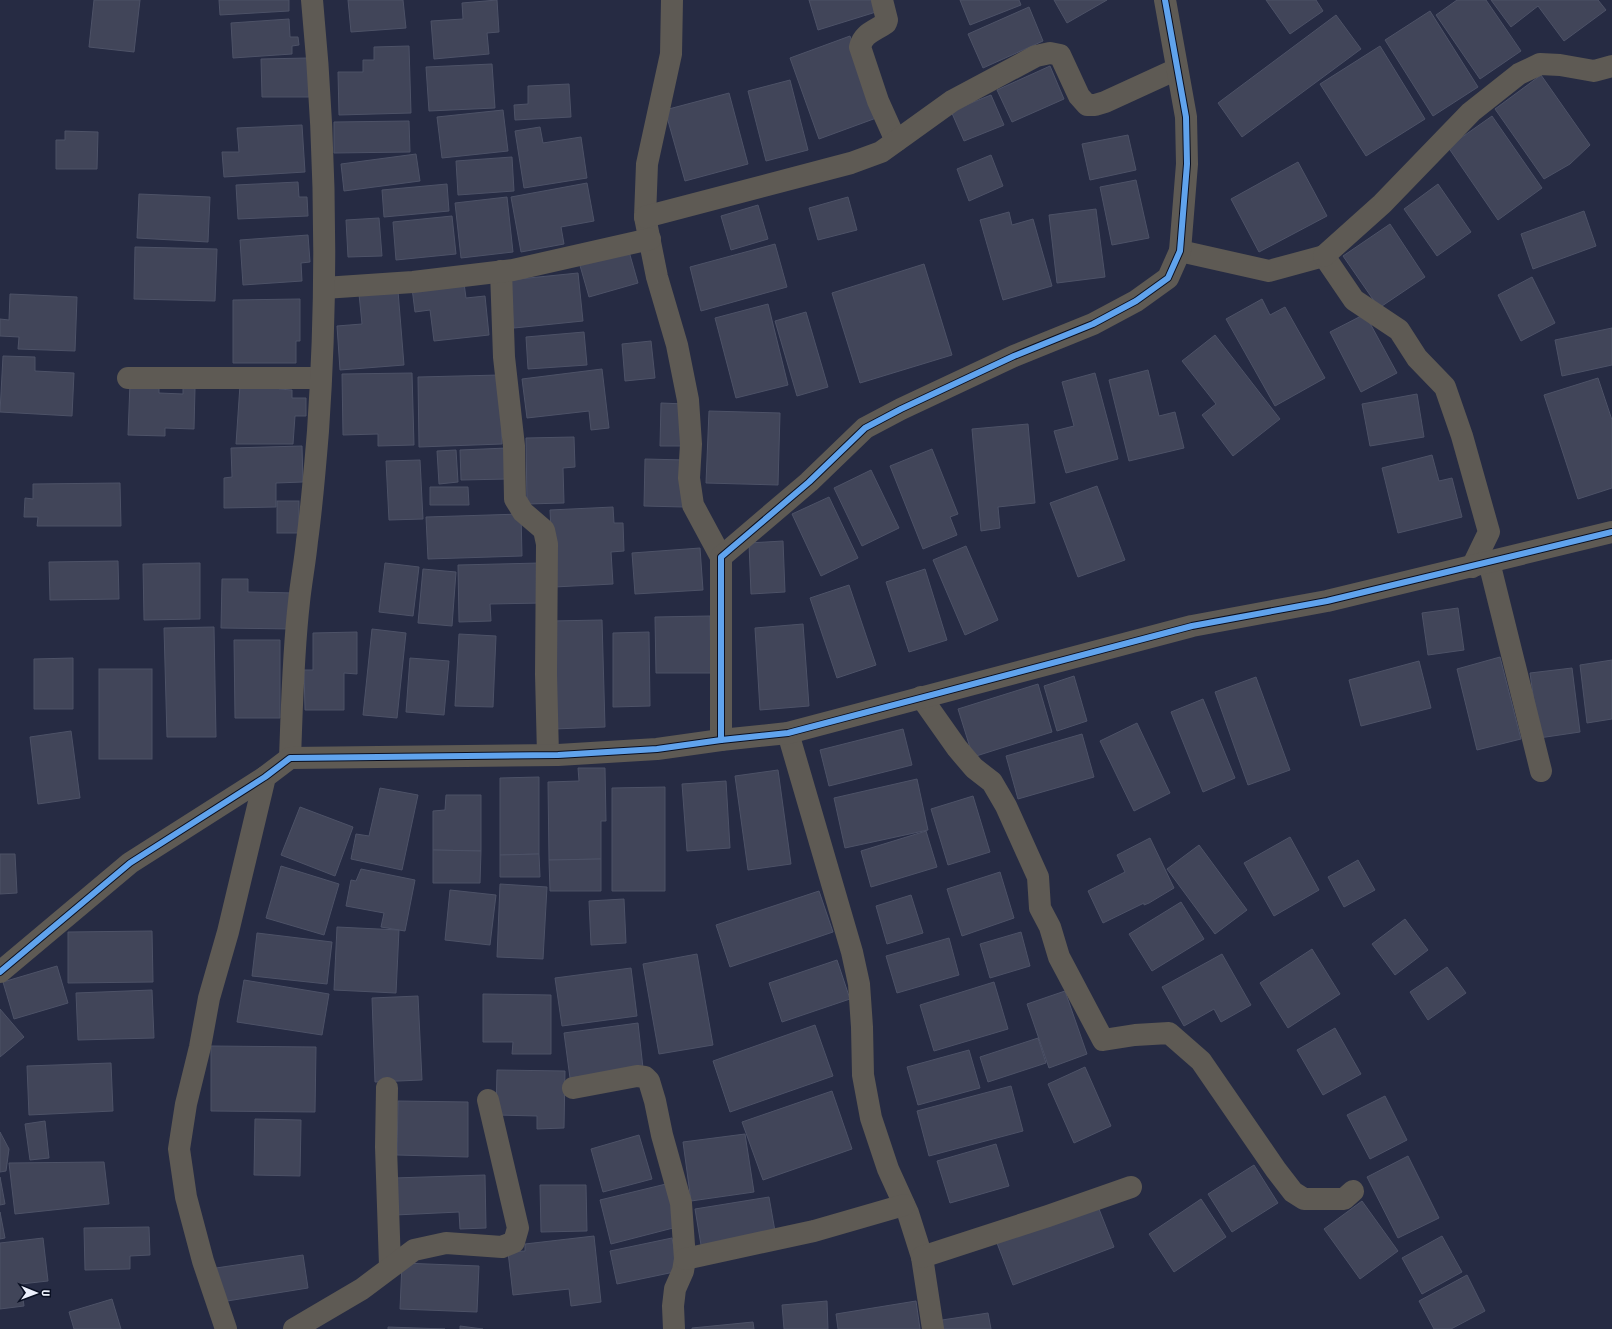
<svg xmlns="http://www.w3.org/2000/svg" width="1612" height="1329" viewBox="0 0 1612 1329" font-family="'Fira Sans Condensed',sans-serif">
	<rect width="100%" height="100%" fill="#262b43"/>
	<g fill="#414559" stroke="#4d5267">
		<polygon points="94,0 140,0 134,52 89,47"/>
		<polygon points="219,0 289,0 289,11 220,15"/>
		<polygon points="348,0 403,0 406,28 351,32"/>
		<polygon points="497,0 499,32 487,33 489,54 434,59 431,21 463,19 462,3"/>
		<polygon points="809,0 873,0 876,12 818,30"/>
		<polygon points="960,0 1019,0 1021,5 970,25"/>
		<polygon points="1054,0 1107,0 1067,23"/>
		<polygon points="1266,0 1316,0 1323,11 1290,34"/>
		<polygon points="1457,0 1486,0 1521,51 1480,79 1436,15"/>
		<polygon points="1491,0 1598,0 1606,10 1564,41 1538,6 1511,27"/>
		<polygon points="1029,7 1043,41 983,68 968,34"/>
		<polygon points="1430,11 1478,87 1433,116 1385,40"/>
		<polygon points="1336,15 1361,49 1242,137 1218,103"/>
		<polygon points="289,19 290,37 298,37 299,45 292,46 292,54 233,58 231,23"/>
		<polygon points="850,36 879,117 819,139 790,58"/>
		<polygon points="409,46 411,113 339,115 338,72 363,72 363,60 374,60 374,47"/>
		<polygon points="1380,46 1425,119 1366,156 1320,84"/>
		<polygon points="308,58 309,97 262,97 261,59"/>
		<polygon points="492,64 495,108 429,111 426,67"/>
		<polygon points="1050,66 1064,99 1012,122 997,90"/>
		<polygon points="1541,75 1590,145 1570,164 1544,179 1495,109"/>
		<polygon points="790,80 808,150 766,161 748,91"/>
		<polygon points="569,84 571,117 515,120 514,105 528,104 528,86"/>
		<polygon points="729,93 748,164 685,181 665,110"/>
		<polygon points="991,95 1004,125 964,141 951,111"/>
		<polygon points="503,110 508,151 442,158 437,117"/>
		<polygon points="1492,116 1542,188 1498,220 1448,147"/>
		<polygon points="409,121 410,152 334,153 334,122"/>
		<polygon points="302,125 305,172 224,177 222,152 239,152 237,128"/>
		<polygon points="540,127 543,143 581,137 587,178 524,188 515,131"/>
		<polygon points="65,131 98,132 97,169 56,169 56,140 65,140"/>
		<polygon points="1128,135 1136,170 1090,180 1082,144"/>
		<polygon points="416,154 420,181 344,191 341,164"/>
		<polygon points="991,155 1003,186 969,201 957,169"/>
		<polygon points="512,157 514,191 458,195 456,161"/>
		<polygon points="1298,162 1327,216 1259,252 1231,199"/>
		<polygon points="1136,180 1149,238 1112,245 1100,187"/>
		<polygon points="298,182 299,197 307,197 308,216 238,219 236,185"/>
		<polygon points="587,183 594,221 561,227 564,244 521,252 511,197"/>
		<polygon points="447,184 449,211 384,217 382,190"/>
		<polygon points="1438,184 1471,232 1437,256 1404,209"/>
		<polygon points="139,194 210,197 208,242 137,238"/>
		<polygon points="507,197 513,252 461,258 455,203"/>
		<polygon points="848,197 857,230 818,240 809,208"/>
		<polygon points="758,205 768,239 731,250 721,216"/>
		<polygon points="1096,209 1105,277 1057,283 1049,215"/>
		<polygon points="1584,211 1596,246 1533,269 1521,234"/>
		<polygon points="1009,212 1012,225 1033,219 1052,286 1003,300 980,220"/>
		<polygon points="452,216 456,254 396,260 393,222"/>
		<polygon points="379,218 382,256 348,257 346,220"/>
		<polygon points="1390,224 1425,277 1379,308 1343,256"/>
		<polygon points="308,235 310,262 301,263 302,281 243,285 240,240"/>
		<polygon points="775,244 787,287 701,311 690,267"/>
		<polygon points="135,247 217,249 215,301 134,299"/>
		<polygon points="628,248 638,283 589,297 579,262"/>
		<polygon points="924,264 952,355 860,383 832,293"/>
		<polygon points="578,273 583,321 514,328 509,280"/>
		<polygon points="1532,277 1555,323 1521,341 1498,295"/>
		<polygon points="464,283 466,298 485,296 489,335 434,341 430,310 415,312 412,288"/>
		<polygon points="398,291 404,365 340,370 337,326 362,324 359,294"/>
		<polygon points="10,294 77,297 75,351 18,349 19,337 0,336 0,319 9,320"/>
		<polygon points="300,299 300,341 296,341 296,363 233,363 233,300"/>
		<polygon points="1262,299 1270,315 1285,307 1325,378 1275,406 1226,319"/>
		<polygon points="768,304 788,385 736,398 715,318"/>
		<polygon points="806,312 828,387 797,396 775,321"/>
		<polygon points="1365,314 1397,373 1361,392 1330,332"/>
		<polygon points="1612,328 1612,365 1562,376 1555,340"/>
		<polygon points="584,332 587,365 528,369 526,337"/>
		<polygon points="1215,335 1280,419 1233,456 1202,415 1216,404 1182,361"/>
		<polygon points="651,341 655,378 625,381 622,344"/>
		<polygon points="3,356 35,357 35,371 74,373 72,416 0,412"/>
		<polygon points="602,369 609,428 591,430 589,411 527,418 522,379"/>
		<polygon points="1148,370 1159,416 1175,412 1184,448 1129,461 1109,380"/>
		<polygon points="412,373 414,445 378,446 378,434 343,435 342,374"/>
		<polygon points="1095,373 1118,459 1066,473 1054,431 1074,426 1062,382"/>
		<polygon points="500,375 502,444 419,447 418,377"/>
		<polygon points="1598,378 1612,420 1612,488 1578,499 1544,395"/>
		<polygon points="130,383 159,384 159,393 183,394 183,388 195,388 194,429 165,428 165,436 128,435"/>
		<polygon points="279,384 279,389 292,390 292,398 306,398 306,416 295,416 293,444 236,444 240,385"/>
		<polygon points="1417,394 1424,437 1370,446 1362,404"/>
		<polygon points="661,403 685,404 684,446 660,446"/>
		<polygon points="709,411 780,413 778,485 706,483"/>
		<polygon points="1028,424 1035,503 998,507 1000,528 981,531 972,429"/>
		<polygon points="574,437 575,467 563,468 564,503 527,504 526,438"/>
		<polygon points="302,446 303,482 276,483 276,507 224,508 224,478 232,477 231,448"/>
		<polygon points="507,448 508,479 461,480 460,450"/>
		<polygon points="932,449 958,514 950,517 957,535 923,549 890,466"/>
		<polygon points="456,450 458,482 439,484 437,451"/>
		<polygon points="1432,455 1439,481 1452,478 1462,517 1398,533 1382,468"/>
		<polygon points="645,459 685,460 684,507 644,506"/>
		<polygon points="420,460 423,519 389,520 386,461"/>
		<polygon points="871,470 899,528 862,546 834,488"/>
		<polygon points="120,483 121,526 37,526 38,517 24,517 25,498 33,499 33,484"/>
		<polygon points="1097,486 1125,560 1078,577 1050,503"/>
		<polygon points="430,487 468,487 469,505 430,505"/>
		<polygon points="829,497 858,558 821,576 792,514"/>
		<rect x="277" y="501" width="22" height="32"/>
		<polygon points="613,507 614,523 623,523 624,551 611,552 613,584 554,587 550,510"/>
		<polygon points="521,514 522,556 428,559 426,517"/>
		<polygon points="783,541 785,592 751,594 749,543"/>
		<polygon points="966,546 998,620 965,635 933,560"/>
		<polygon points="700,548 703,590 635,594 632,553"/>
		<polygon points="118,561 119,599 50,600 49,562"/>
		<polygon points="200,563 200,619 144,620 143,564"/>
		<polygon points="385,563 419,567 413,616 379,612"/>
		<polygon points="540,563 542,603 490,604 491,621 459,622 458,565"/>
		<polygon points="423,569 456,572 452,626 418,623"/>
		<polygon points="925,569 947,640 909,652 886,582"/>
		<polygon points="222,579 248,579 248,592 295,593 295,629 221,628"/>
		<polygon points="849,585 876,665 837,678 810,598"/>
		<polygon points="1458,608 1464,650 1428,655 1422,613"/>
		<polygon points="710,616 711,673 656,673 655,617"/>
		<polygon points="602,620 605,727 554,729 551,621"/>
		<polygon points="803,624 809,706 760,710 755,628"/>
		<polygon points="214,627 216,737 167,737 164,628"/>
		<polygon points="372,629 406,633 397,718 363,715"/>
		<polygon points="357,632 357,674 344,673 344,710 305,710 304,670 313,670 313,633"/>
		<polygon points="649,632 650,706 613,707 613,633"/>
		<polygon points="459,634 496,636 493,707 455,706"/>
		<polygon points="234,640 280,640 280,718 235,718"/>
		<polygon points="1500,657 1521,739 1477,750 1457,669"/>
		<polygon points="73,658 73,709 34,709 34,659"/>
		<polygon points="410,658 449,661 444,715 406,712"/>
		<polygon points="1612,660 1612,719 1587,723 1580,665"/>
		<polygon points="1419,661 1431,708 1361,726 1349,680"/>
		<polygon points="1572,668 1580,732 1539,738 1530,673"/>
		<rect x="99" y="669" width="53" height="90"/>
		<polygon points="1074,676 1087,721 1057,731 1044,686"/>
		<polygon points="1256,677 1290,770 1248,785 1215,692"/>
		<polygon points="1038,684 1052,732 973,757 958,709"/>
		<polygon points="1203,699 1235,778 1203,792 1171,712"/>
		<polygon points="1137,723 1170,793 1134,811 1100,741"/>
		<polygon points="903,729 912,765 829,786 820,750"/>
		<polygon points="71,731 80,798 38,804 30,737"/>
		<polygon points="1082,734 1094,777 1018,799 1006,756"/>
		<polygon points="578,768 605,768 606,821 601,821 601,859 549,860 548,782 579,781"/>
		<polygon points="778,770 791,864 748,870 735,776"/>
		<polygon points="539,777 539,854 500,855 500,778"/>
		<polygon points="917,779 928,830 845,848 834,798"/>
		<polygon points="726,781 730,848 687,851 682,784"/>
		<polygon points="665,787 665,891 612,891 612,788"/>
		<polygon points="380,788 418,795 402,870 351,859 356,834 369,836"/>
		<polygon points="446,795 481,795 481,851 433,850 433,811 445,810"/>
		<polygon points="973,796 990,852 948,865 931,809"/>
		<polygon points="300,807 353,827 335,876 281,855"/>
		<polygon points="926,831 937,867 871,887 861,851"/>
		<polygon points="1290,837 1319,890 1274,916 1244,863"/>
		<polygon points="1150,838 1174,888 1149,903 1144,905 1144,903 1103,923 1088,891 1125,872 1117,855"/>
		<polygon points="1199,845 1247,910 1215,934 1167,869"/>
		<polygon points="433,850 481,851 480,883 433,883"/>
		<polygon points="0,854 15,854 17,893 0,894"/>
		<polygon points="539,854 540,877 500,877 500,855"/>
		<polygon points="601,859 601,891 550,891 549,860"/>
		<polygon points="1358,860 1375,890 1344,907 1328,877"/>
		<polygon points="281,866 339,884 324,935 266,918"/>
		<polygon points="361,869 415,880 405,931 381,927 384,913 346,906 351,880 356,881"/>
		<polygon points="1000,872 1014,918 962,936 947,889"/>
		<polygon points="500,884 547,887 543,959 497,957"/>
		<polygon points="450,890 496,895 490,945 445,940"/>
		<polygon points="819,891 833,932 730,967 716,925"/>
		<polygon points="911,895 923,933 887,944 876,906"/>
		<polygon points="624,899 626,943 591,945 589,901"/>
		<polygon points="1181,902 1204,939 1152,971 1129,934"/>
		<polygon points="1405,919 1428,950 1395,975 1372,944"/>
		<polygon points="337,927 399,930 396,993 334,990"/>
		<polygon points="152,931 153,982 68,983 68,932"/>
		<polygon points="1021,932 1030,966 990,978 980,944"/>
		<polygon points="257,933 332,942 327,984 252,976"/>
		<polygon points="949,938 959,975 897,993 886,956"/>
		<polygon points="1312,949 1340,994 1288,1028 1260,983"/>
		<polygon points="697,954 713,1045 659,1054 643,964"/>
		<polygon points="1222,954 1251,1005 1221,1022 1214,1009 1184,1026 1162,987"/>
		<polygon points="837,960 850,999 782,1022 769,983"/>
		<polygon points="57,966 68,1003 14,1019 3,982"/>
		<polygon points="1447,967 1466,993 1428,1020 1410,992"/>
		<polygon points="631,968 637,1016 562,1026 555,978"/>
		<polygon points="244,980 329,994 322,1035 237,1022"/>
		<polygon points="994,982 1008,1029 934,1051 920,1005"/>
		<polygon points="152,990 154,1038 78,1040 76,993"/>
		<polygon points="1065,991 1087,1054 1049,1068 1027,1004"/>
		<polygon points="483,994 551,995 551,1054 512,1054 513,1042 483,1042"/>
		<polygon points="418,996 422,1080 375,1082 372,998"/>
		<polygon points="0,1009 24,1037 0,1057"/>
		<polygon points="638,1023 643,1068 570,1078 564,1033"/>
		<polygon points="815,1025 833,1076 730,1112 713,1061"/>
		<polygon points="1335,1028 1361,1074 1323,1095 1297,1050"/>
		<polygon points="1038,1038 1046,1063 988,1082 980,1057"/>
		<polygon points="211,1046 316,1047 315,1112 211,1111"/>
		<polygon points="969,1050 980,1088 918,1105 907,1067"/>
		<polygon points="111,1063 113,1111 29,1115 27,1066"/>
		<polygon points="1085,1067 1111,1126 1074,1143 1048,1084"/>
		<polygon points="497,1070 565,1071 564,1128 537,1129 537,1116 496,1115"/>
		<polygon points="1011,1086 1023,1131 929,1156 917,1111"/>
		<polygon points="832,1091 852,1149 763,1180 742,1122"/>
		<polygon points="1385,1096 1407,1140 1370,1159 1347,1115"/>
		<polygon points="398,1101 468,1102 468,1157 397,1155"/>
		<polygon points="255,1119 301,1120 300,1176 254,1175"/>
		<polygon points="45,1121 49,1158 30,1160 25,1124"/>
		<polygon points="0,1132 9,1149 6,1171 0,1172"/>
		<polygon points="745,1134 754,1192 691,1201 683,1142"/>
		<polygon points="639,1135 652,1179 603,1192 591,1149"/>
		<polygon points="996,1144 1009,1186 950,1203 937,1161"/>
		<polygon points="1408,1156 1439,1218 1398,1238 1367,1177"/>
		<polygon points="104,1162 109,1204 15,1214 9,1163"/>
		<polygon points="1254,1165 1278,1203 1232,1232 1208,1194"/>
		<polygon points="485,1175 486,1228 460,1229 459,1212 395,1215 394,1178"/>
		<polygon points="0,1177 5,1204 0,1205"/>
		<polygon points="666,1184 677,1227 611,1244 600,1200"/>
		<polygon points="540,1185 586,1185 587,1231 541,1232"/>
		<polygon points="769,1197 776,1237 702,1251 695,1209"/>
		<polygon points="1201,1199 1226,1237 1174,1272 1149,1234"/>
		<polygon points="1362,1201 1398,1251 1360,1279 1324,1229"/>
		<polygon points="1097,1204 1114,1247 1013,1285 997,1243"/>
		<polygon points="0,1212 5,1238 0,1239"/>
		<polygon points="149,1227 150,1255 130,1256 130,1269 85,1270 84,1228"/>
		<polygon points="594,1236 601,1302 571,1306 569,1289 513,1295 508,1252 525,1251 525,1244"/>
		<polygon points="1442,1236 1462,1272 1422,1294 1402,1258"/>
		<polygon points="43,1238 48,1281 21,1284 24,1306 0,1309 0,1243"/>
		<polygon points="672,1238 679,1271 617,1284 610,1251"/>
		<polygon points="303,1255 308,1288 221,1302 216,1268"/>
		<polygon points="402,1263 479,1266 477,1312 400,1309"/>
		<polygon points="1467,1275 1485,1311 1451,1329 1434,1329 1419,1301"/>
		<polygon points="112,1299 121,1329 74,1329 69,1312"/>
		<polygon points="827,1301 828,1329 784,1329 782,1305"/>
		<polygon points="916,1301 920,1329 838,1329 836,1314"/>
		<polygon points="988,1313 991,1329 943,1329 942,1320"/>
		<polygon points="753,1322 754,1329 692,1329 692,1328"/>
		<polygon points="460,1326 483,1329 460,1329"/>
		<polygon points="388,1327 445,1329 388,1329"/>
	</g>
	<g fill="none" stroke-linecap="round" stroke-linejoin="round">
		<g stroke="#5e5a54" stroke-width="22">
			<polyline points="672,0 671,54 647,164 645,217 657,277 677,345 688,400 691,444 689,478 693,505 721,557"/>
			<path d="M882,0L887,20L886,23C875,31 863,33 860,47L878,101L896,141"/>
			<polyline points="645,217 851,163 881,152 952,101 1036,56 1050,53 1060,55 1079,96 1087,105 1095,105 1105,102 1177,69"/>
			<polyline points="1180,251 1269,271 1324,256 1354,300 1399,330 1417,358 1445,387 1462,436 1489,532 1472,567"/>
			<polyline points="1324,256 1382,204 1471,112 1519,74 1540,64 1560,65 1594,71 1612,66"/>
			<polyline points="501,271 504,357 514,446 515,499 523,512 544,530 547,544 546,674 548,755"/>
			<polyline points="324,288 413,282 513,270 650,239"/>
			<polyline points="128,378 321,378"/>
			<polyline points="1489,562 1541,771"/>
			<polyline points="921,697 957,748 974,768 992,782 1006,806 1038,877 1040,908 1050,927 1059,957 1103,1040 1135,1035 1169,1033 1201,1061 1276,1170 1293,1192 1304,1199 1344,1199 1353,1191"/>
			<polyline points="788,733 852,952 859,984 862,1027 863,1075 871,1118 888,1169 908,1213 922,1257 933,1329"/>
			<polyline points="721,740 721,557 809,482 865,428 901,409 1014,356 1093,324 1136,301 1168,278 1180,251 1187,164 1186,117 1165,0"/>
			<path d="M290,758C292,706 293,654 299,602C301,582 305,562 307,541C312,505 315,468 318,431C328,287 326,143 312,0"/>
			<polyline points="0,972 130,863 265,777"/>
			<polyline points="387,1088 386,1147 390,1266"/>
			<polyline points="573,1088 637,1076 645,1077 649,1081 655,1101 662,1135 681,1203 685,1259 683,1271 675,1289 673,1306 674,1329"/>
			<polyline points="922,1257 1048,1216 1131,1187"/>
			<polyline points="685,1259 814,1231 904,1205"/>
			<polyline points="294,1329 362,1289 414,1250 446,1243 502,1247 514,1242 518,1228 488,1100"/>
		</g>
		<polyline stroke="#5e5a54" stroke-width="22" points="226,1329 203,1261 186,1197 179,1149 186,1104 200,1047 209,998 228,932 265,777 290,758 558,755 657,749 721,740 788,733 1192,626 1327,601 1612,532"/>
		<defs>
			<g id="cycleway">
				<polyline points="721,740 721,557 809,482 865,428 901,409 1014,356 1093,324 1136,301 1168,278 1180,251 1187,164 1186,117 1165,0"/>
				<polyline points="0,972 130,863 265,777 290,758 558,755 657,749 721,740 788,733 1192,626 1327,601 1612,532"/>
			</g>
		</defs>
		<use href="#cycleway" stroke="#090f22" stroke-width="8"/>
		<use href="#cycleway" stroke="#60a3ed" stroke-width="6"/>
	</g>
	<g transform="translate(36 1293) rotate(91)" stroke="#090f22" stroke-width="3" paint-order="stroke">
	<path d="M0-3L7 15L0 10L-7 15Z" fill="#ecf0fc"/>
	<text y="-6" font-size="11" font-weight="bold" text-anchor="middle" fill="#ecf0fc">U</text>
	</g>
</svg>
